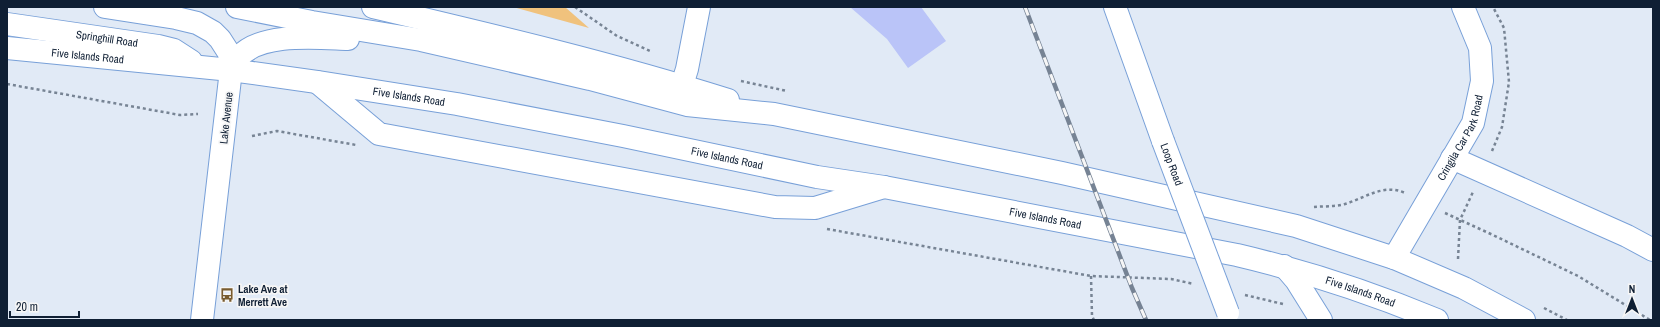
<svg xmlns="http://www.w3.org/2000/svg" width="1660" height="327" viewBox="0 0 1660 327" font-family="'Archivo Narrow',sans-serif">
	<rect width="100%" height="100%" fill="#e1eaf6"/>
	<polygon fill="#f0c27d" points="513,7 565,7 589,28"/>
	<polygon fill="#bac4f8" points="850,7 921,7 946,41 908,68 887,39"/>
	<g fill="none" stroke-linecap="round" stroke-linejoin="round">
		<defs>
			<g id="minor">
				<polyline points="1115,7 1163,141"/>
				<polyline points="317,82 379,134 775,207 815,208 884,187"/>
				<polyline points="682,85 687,69 699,7"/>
				<polyline points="1452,158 1627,236 1653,250"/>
				<path id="s1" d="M1394,258L1473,123L1482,81L1480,48L1463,7"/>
				<polyline points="1284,266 1296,280 1321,320"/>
			</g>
			<g id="major">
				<polyline points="105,7 176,18 197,23 213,32 220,39 229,53 231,70 202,320"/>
				<polyline points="237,7 312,22 421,40 590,79 687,105 774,114 1062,173 1296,226 1394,258 1464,288 1524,320"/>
				<path d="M373,7C492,35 611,63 728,100"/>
				<path id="s2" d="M7,24L158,46L174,50L191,61"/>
				<path id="s3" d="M7,48L231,70L317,82L457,104L623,136L817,177L884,187L1237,255C1305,271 1372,293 1437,320"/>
				<path d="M231,70C234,66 236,60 239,57C261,32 317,38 348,39"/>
			</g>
		</defs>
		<use href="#minor" stroke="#78a0d8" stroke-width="24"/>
		<use href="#major" stroke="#78a0d8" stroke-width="24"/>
		<g stroke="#778494" stroke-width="2.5" stroke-dasharray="3 3" stroke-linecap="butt">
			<polyline points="575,7 617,36 650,51"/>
			<polyline points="741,81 787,91"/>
			<polyline points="7,84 180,115 198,114"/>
			<polyline points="252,136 277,131 356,145"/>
			<polyline points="1492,151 1502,127 1509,82 1504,28 1493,7"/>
			<path d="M1314,207C1324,206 1335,207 1345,204C1365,198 1384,183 1405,193"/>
			<polyline points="1445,213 1493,235 1578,276 1650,320"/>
			<polyline points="827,229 1091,276 1171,279 1194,284"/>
			<polyline points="1458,259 1460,220 1473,192"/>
			<polyline points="1091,276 1092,316 1094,320"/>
			<polyline points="1245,295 1283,304"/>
			<polyline points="1544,308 1567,320"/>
		</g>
		<use href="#minor" stroke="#fff" stroke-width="22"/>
		<use href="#major" stroke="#fff" stroke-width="22"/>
		<defs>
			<polyline id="rail" points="1025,7 1132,288 1146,320"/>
		</defs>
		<use href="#rail" stroke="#768394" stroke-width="4.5"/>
		<use href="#rail" stroke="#f6f6f6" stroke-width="3" stroke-dasharray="9" stroke-linecap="butt"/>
		<defs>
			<g id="minor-bridge">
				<path id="s4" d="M1163,141L1228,313"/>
			</g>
		</defs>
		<use href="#minor-bridge" stroke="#78a0d8" stroke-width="24" stroke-linecap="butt"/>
		<use href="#minor-bridge" stroke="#fff" stroke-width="22"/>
	</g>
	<defs>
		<symbol id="bus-bare" viewBox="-9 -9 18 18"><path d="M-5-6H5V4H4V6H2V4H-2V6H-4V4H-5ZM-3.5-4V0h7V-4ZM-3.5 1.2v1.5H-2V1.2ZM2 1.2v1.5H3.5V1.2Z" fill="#795c2f" stroke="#f6f6f6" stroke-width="2.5" paint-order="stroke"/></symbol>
	</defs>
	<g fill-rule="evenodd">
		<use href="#bus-bare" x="217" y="285" width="20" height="20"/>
	</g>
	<g text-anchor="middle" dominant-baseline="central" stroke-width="3.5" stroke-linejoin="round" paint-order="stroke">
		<g font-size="11" fill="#0f1f34" stroke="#f6f6f6">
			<text stroke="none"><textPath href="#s2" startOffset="101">Springhill Road</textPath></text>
			<text stroke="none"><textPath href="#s3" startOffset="81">Five Islands Road</textPath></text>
			<text stroke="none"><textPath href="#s3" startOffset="405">Five Islands Road</textPath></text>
			<text transform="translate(226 118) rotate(-84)">Lake Avenue</text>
			<text stroke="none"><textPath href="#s1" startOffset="138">Cringila Car Park Road</textPath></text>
			<text stroke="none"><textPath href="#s3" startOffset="729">Five Islands Road</textPath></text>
			<text stroke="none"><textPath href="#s4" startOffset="25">Loop Road</textPath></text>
			<text stroke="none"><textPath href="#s3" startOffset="1053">Five Islands Road</textPath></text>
			<text stroke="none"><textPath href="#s3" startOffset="1377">Five Islands Road</textPath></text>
		</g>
		<g font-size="11" font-weight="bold" fill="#0f1f34" stroke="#f6f6f6" text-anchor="start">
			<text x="238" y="289">Lake Ave at<tspan x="238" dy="13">Merrett Ave</tspan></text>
		</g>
	</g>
	<rect width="1660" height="327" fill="none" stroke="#0f1f34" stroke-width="16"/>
	<g transform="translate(1632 299)" stroke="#f6f6f6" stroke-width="3" paint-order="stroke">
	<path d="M0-3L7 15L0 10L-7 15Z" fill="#0f1f34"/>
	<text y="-6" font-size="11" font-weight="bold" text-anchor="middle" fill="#0f1f34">N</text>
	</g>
	<path d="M10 311v6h69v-6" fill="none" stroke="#0f1f34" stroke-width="2"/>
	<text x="16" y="311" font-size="12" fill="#0f1f34" stroke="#f6f6f6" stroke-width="3" paint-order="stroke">20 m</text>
</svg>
